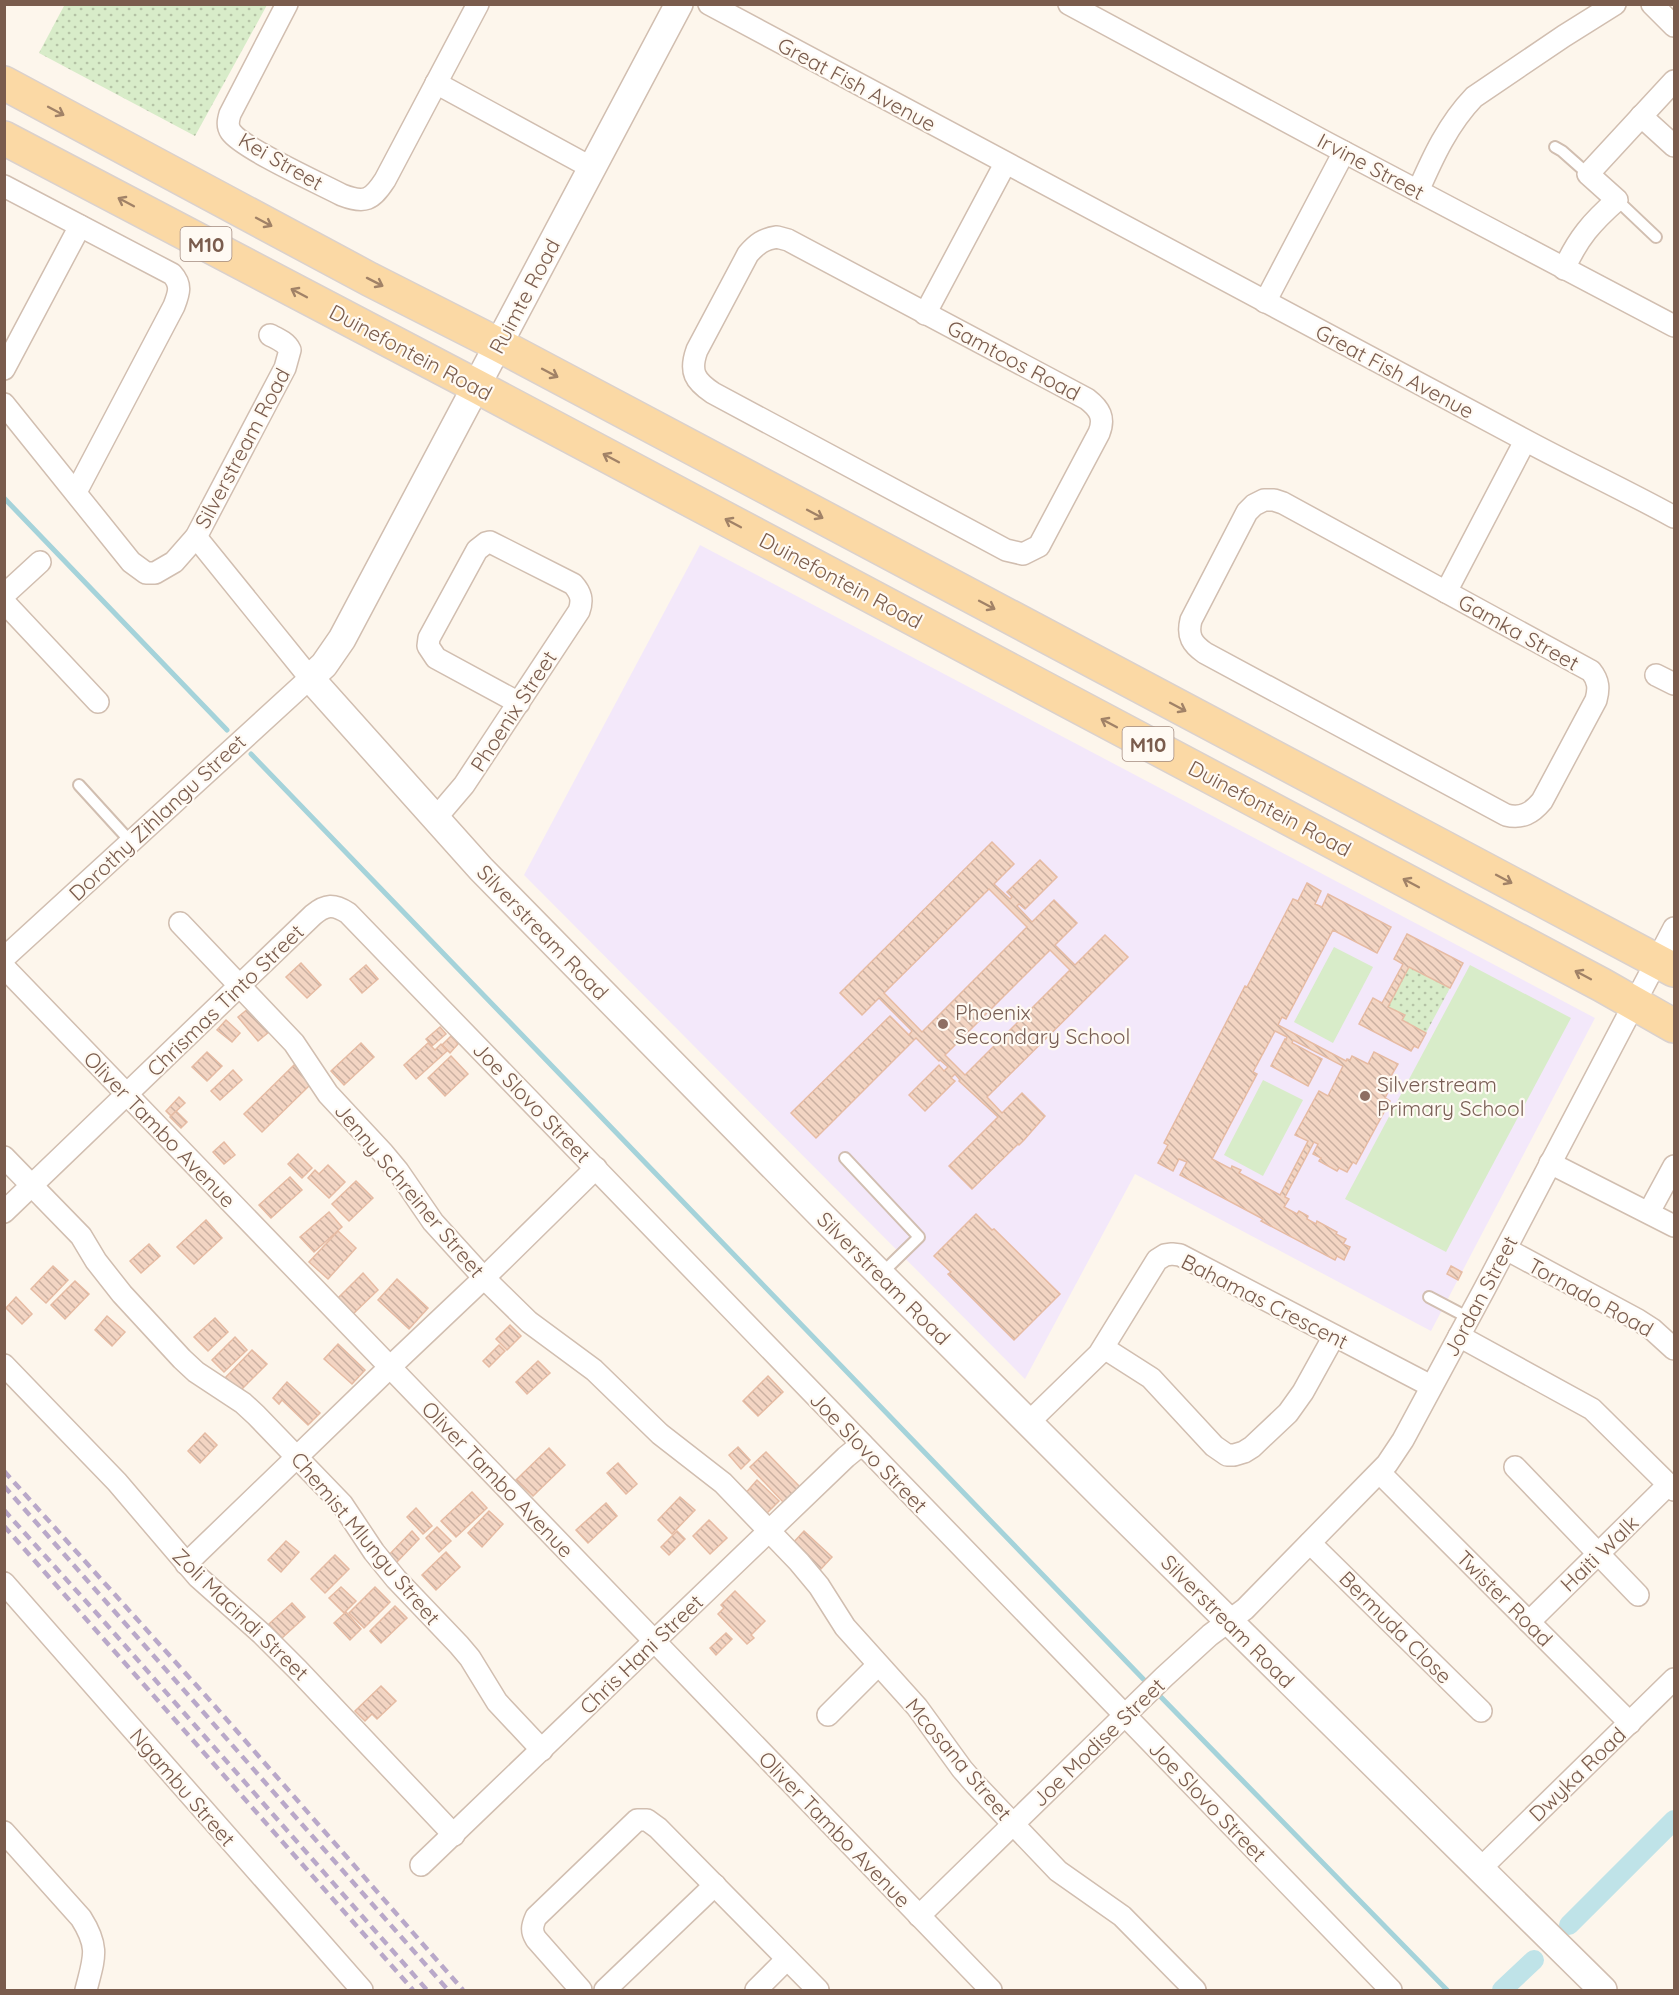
<svg xmlns="http://www.w3.org/2000/svg" width="1679" height="1995" viewBox="0 0 1679 1995" font-family="Quicksand,sans-serif">
	<defs>
		<pattern id="park-dots" width="8" height="8" patternUnits="userSpaceOnUse" patternTransform="scale(1.5)"><rect width="8" height="8" fill="#d8ecc9"/><path d="M2 2h.1M6 6h.1" fill="none" stroke="#b4c2a5" stroke-width="1.8" stroke-linecap="round"/></pattern>
		<pattern id="building-back-hatch" width="6" height="6" patternUnits="userSpaceOnUse" patternTransform="scale(1.5)"><rect width="6" height="6" fill="#f3d5c3"/><path d="M-1 5l2 2M0 0l6 6M5-1l2 2" fill="none" stroke="#cab0a1"/></pattern>
	</defs>
	<rect width="100%" height="100%" fill="#fdf6ec"/>
	<polygon fill="#f3e8fa" points="700,545 1595,1018 1431,1331 1135,1174 1025,1379 524,875"/>
	<g fill="#d8ecc9">
		<polygon points="1334,947 1373,967 1333,1043 1294,1022"/>
		<polygon points="1470,965 1571,1018 1446,1252 1345,1199"/>
		<polygon points="1263,1080 1303,1100 1263,1176 1224,1155"/>
	</g>
	<g fill="url(#park-dots)">
		<polygon points="65,4 267,4 267,5 195,136 39,53"/>
		<polygon points="1409,967 1450,988 1426,1033 1402,1020 1404,1015 1388,1007"/>
	</g>
	<g fill="none" stroke-linecap="round" stroke-linejoin="round">
		<g stroke="#a5d3da" stroke-width="5">
			<polyline points="4,498 227,730"/>
			<polyline points="251,754 1149,1685"/>
			<polyline points="1156,1692 1447,1990"/>
		</g>
		<g stroke="#bfe3e8" stroke-width="20">
			<polyline points="1569,1925 1674,1820"/>
			<polyline points="1502,1990 1534,1960"/>
		</g>
	</g>
	<g fill="url(#building-back-hatch)" stroke="#e6bba3" stroke-width="1.5" fill-rule="evenodd">
		<path d="M992,842L1014,864L994,884L1010,899L1012,897L1007,892L1040,860L1057,877L1025,909L1019,904L1017,906L1032,922L1054,900L1077,923L1055,945L1075,965L1105,935L1128,957L987,1097L1002,1113L1022,1093L1045,1116L1024,1140L1019,1145L1018,1144L972,1189L949,1166L998,1117L959,1081L960,1080L955,1074L951,1078L955,1081L925,1111L909,1095L939,1065L944,1071L948,1067L940,1060L939,1061L916,1038L816,1138L791,1113L890,1016L909,1035L912,1031L879,998L862,1015L840,993ZM989,889L1027,927L922,1032L884,993ZM1050,950L1070,970L965,1075L945,1055Z"/>
		<path d="M1307,883L1321,891L1315,904L1322,907L1328,894L1391,927L1377,953L1333,930L1286,1019L1282,1017L1278,1025L1346,1061L1347,1059L1350,1060L1352,1056L1368,1064L1374,1052L1398,1064L1391,1076L1395,1079L1385,1098L1390,1101L1356,1164L1353,1162L1347,1172L1339,1168L1337,1171L1319,1161L1321,1158L1313,1154L1318,1144L1314,1142L1285,1197L1289,1199L1284,1207L1297,1214L1299,1211L1308,1216L1307,1219L1316,1224L1317,1221L1337,1232L1336,1234L1346,1239L1343,1244L1350,1247L1344,1260L1337,1256L1335,1260L1261,1221L1263,1219L1180,1175L1187,1162L1179,1159L1173,1171L1158,1163L1168,1145L1164,1143L1245,986L1247,987L1293,899L1298,901ZM1275,1031L1287,1037L1286,1040L1285,1039L1271,1066L1308,1086L1322,1059L1292,1043L1293,1040L1343,1066L1328,1096L1319,1091L1295,1135L1308,1141L1280,1195L1239,1173L1241,1170L1232,1166L1231,1169L1212,1159L1257,1074L1253,1072Z"/>
		<polygon points="1407,934 1463,963 1450,988 1409,967 1388,1007 1405,1015 1402,1020 1426,1033 1418,1048 1414,1046 1411,1051 1359,1024 1373,998 1382,1003 1403,964 1394,959"/>
		<polygon points="301,963 321,985 307,998 286,977"/>
		<polygon points="366,965 378,979 362,993 350,979"/>
		<polygon points="249,1008 269,1032 258,1041 238,1017"/>
		<polygon points="226,1020 240,1033 232,1042 217,1030"/>
		<polygon points="440,1027 446,1034 432,1046 426,1039"/>
		<polygon points="451,1036 458,1044 450,1053 442,1045"/>
		<polygon points="361,1043 374,1057 344,1085 331,1071"/>
		<polygon points="428,1043 435,1050 441,1044 447,1051 416,1079 404,1065"/>
		<polygon points="207,1052 222,1066 207,1081 192,1067"/>
		<polygon points="451,1056 468,1074 445,1096 428,1078"/>
		<polygon points="294,1065 312,1083 262,1132 244,1114"/>
		<polygon points="233,1070 242,1080 220,1100 211,1091"/>
		<polygon points="179,1097 185,1103 171,1116 166,1111"/>
		<polygon points="176,1111 187,1122 181,1128 170,1117"/>
		<polygon points="224,1142 235,1155 224,1164 213,1152"/>
		<polygon points="298,1154 312,1168 302,1178 288,1164"/>
		<polygon points="328,1165 345,1182 329,1198 308,1178 315,1170 319,1174"/>
		<polygon points="290,1177 302,1190 271,1218 259,1205"/>
		<polygon points="356,1181 373,1198 349,1221 332,1204"/>
		<polygon points="329,1212 342,1227 314,1252 300,1237"/>
		<polygon points="976,1214 992,1230 994,1229 1060,1294 1014,1340 948,1274 951,1272 934,1256"/>
		<polygon points="206,1220 222,1238 194,1264 177,1247"/>
		<polygon points="338,1231 356,1248 328,1279 309,1262"/>
		<polygon points="149,1244 160,1256 141,1273 130,1261"/>
		<polygon points="53,1266 68,1280 46,1303 31,1289"/>
		<polygon points="1451,1266 1462,1272 1458,1280 1447,1274"/>
		<polygon points="363,1273 378,1290 352,1315 337,1299"/>
		<polygon points="397,1279 428,1308 409,1329 378,1300"/>
		<polygon points="75,1281 89,1294 65,1319 51,1305"/>
		<polygon points="16,1297 32,1314 22,1324 6,1308"/>
		<polygon points="107,1316 125,1332 112,1346 95,1330"/>
		<polygon points="215,1318 228,1332 208,1351 194,1337"/>
		<polygon points="510,1325 521,1336 507,1350 496,1339"/>
		<polygon points="235,1337 247,1350 224,1372 212,1360"/>
		<polygon points="338,1344 365,1370 352,1384 324,1359"/>
		<polygon points="499,1345 505,1351 489,1367 483,1361"/>
		<polygon points="252,1350 267,1364 239,1392 225,1378"/>
		<polygon points="538,1361 550,1373 527,1394 516,1382"/>
		<polygon points="768,1376 783,1392 758,1416 743,1401"/>
		<polygon points="287,1382 320,1413 308,1425 282,1400 279,1404 273,1398"/>
		<polygon points="205,1433 217,1445 200,1463 188,1451"/>
		<polygon points="738,1447 750,1460 741,1469 729,1455"/>
		<polygon points="549,1448 565,1465 533,1496 516,1480"/>
		<polygon points="766,1452 800,1487 784,1503 750,1467"/>
		<polygon points="618,1463 637,1484 626,1494 607,1473"/>
		<polygon points="757,1480 779,1501 765,1515 744,1495"/>
		<polygon points="472,1492 487,1508 456,1537 441,1521"/>
		<polygon points="680,1497 695,1510 672,1534 658,1520"/>
		<polygon points="606,1503 617,1516 588,1543 576,1530"/>
		<polygon points="416,1508 432,1526 423,1534 407,1517"/>
		<polygon points="489,1511 503,1524 482,1547 468,1533"/>
		<polygon points="709,1520 727,1538 710,1554 693,1536"/>
		<polygon points="437,1527 451,1541 439,1552 426,1538"/>
		<polygon points="412,1531 419,1539 393,1566 385,1559"/>
		<polygon points="677,1531 685,1539 669,1555 661,1547"/>
		<polygon points="804,1531 832,1557 820,1570 792,1544"/>
		<polygon points="286,1541 299,1552 281,1572 268,1560"/>
		<polygon points="446,1552 460,1567 436,1590 422,1575"/>
		<polygon points="335,1555 349,1569 325,1593 311,1579"/>
		<polygon points="341,1587 356,1601 344,1613 329,1598"/>
		<polygon points="375,1587 390,1602 364,1628 349,1613"/>
		<polygon points="735,1591 765,1621 751,1635 754,1638 747,1644 718,1614 724,1608 721,1605"/>
		<polygon points="292,1603 305,1617 282,1638 269,1624"/>
		<polygon points="395,1606 407,1618 381,1643 370,1631"/>
		<polygon points="346,1612 361,1629 350,1640 334,1623"/>
		<polygon points="726,1633 732,1639 716,1655 710,1648"/>
		<polygon points="381,1686 396,1701 377,1719 372,1714 365,1721 355,1711"/>
	</g>
	<g fill="none" stroke-linecap="round" stroke-linejoin="round">
		<defs>
			<g id="service">
				<polyline points="1555,147 1562,151 1588,174"/>
				<polyline points="1617,200 1656,237"/>
				<polyline points="79,785 130,841"/>
				<polyline points="845,1158 919,1237 880,1275"/>
				<polyline points="1429,1297 1469,1318"/>
			</g>
			<g id="minor">
				<path d="M287,4L230,114C228,121 227,126 231,132C242,148 321,184 342,195C365,204 372,200 385,180L478,4"/>
				<path d="M709,4C980,150 1252,294 1523,439C1573,466 1625,490 1674,517"/>
				<polyline points="1069,4 1327,143 1674,326"/>
				<polyline points="1652,4 1674,26"/>
				<polyline points="436,83 592,168"/>
				<polyline points="1641,116 1674,146"/>
				<path d="M4,186L172,274C182,285 179,293 174,306L76,492"/>
				<path d="M1418,191C1433,157 1448,124 1474,97L1564,36L1615,4"/>
				<path d="M777,237L788,240L1087,399C1100,409 1105,418 1099,433L1039,546L1023,554L1006,550L713,393C695,381 689,372 697,350L748,254C757,244 763,239 777,237Z"/>
				<path d="M1564,269C1578,238 1592,222 1617,200L1588,174L1674,81"/>
				<polyline points="1265,302 1344,152"/>
				<polyline points="925,314 1005,164"/>
				<polyline points="4,369 80,226"/>
				<path d="M4,404L131,562L146,573H155L174,562L196,537L285,368L290,350C286,342 278,339 270,335"/>
				<path d="M1264,500H1274L1283,503L1591,671C1599,681 1599,689 1596,700L1542,801C1532,813 1522,819 1506,815L1205,653C1192,644 1187,636 1191,620L1247,512L1254,505Z"/>
				<polyline points="1446,592 1525,441"/>
				<polyline points="4,595 40,562"/>
				<polyline points="4,602 98,702"/>
				<polyline points="1656,675 1674,684"/>
				<path d="M435,819L464,785L579,611C583,600 581,593 573,584L490,542L486,543L477,550L429,638L428,646L436,658L519,703"/>
				<polyline points="180,923 294,1043 328,1094 383,1153 398,1171 433,1222 484,1278 529,1322 594,1370 660,1434 723,1483 799,1562 819,1586 845,1627 917,1707 962,1769 975,1784 1058,1871 1122,1916 1195,1990"/>
				<polyline points="4,958 310,678 196,537"/>
				<polyline points="4,967 991,1990"/>
				<polyline points="4,1157 81,1236 96,1261 122,1294 182,1359 196,1372 243,1403 256,1415 342,1504 374,1552 396,1579 459,1645 470,1658 497,1702 542,1750"/>
				<polyline points="1550,1163 1674,1226"/>
				<path d="M4,1212L313,915C326,904 334,904 348,913L1391,1990"/>
				<polyline points="1649,1212 1674,1166"/>
				<polyline points="1506,1249 1638,1320 1652,1329 1674,1349"/>
				<polyline points="1459,1336 1592,1409 1674,1490"/>
				<polyline points="1104,1348 1151,1378 1214,1446 1227,1455 1234,1455 1244,1452 1252,1447 1288,1413 1303,1392 1334,1336"/>
				<polyline points="4,1365 117,1482 198,1577 262,1634 298,1670 454,1835"/>
				<polyline points="1028,1423 1099,1354 1157,1260 1165,1255 1172,1254 1180,1255 1431,1386"/>
				<polyline points="1515,1467 1638,1595"/>
				<polyline points="1380,1473 1630,1723"/>
				<polyline points="1310,1543 1481,1711"/>
				<polyline points="186,1564 390,1367 484,1278 596,1168"/>
				<polyline points="4,1583 362,1990"/>
				<polyline points="1529,1622 1669,1484"/>
				<polyline points="828,1715 878,1665"/>
				<path d="M4,1832L81,1918C100,1948 94,1958 86,1990"/>
				<polyline points="421,1865 846,1457 862,1444"/>
				<polyline points="1480,1869 1674,1679"/>
				<polyline points="919,1916 1164,1677 1210,1635 1245,1609 1387,1464 1403,1440 1485,1288 1674,928"/>
				<path d="M581,1990L536,1939C531,1931 532,1926 536,1917L637,1820H647L658,1828L818,1990"/>
				<polyline points="605,1990 715,1885"/>
				<polyline points="756,1990 787,1959"/>
			</g>
			<polyline id="tertiary" points="679,4 342,639 324,665 310,678 481,869 822,1216 1105,1499 1603,1990"/>
			<g id="primary">
				<polyline points="4,83 369,279 499,345 1674,970"/>
				<polyline points="4,138 476,386 1602,985 1674,1026"/>
			</g>
		</defs>
		<use href="#service" stroke="#d1beb0" stroke-width="14"/>
		<use href="#minor" stroke="#d1beb0" stroke-width="24"/>
		<use href="#tertiary" stroke="#d1beb0" stroke-width="30"/>
		<use href="#primary" stroke="#dad1cd" stroke-width="36"/>
		<use href="#service" stroke="#fff" stroke-width="10"/>
		<use href="#minor" stroke="#fff" stroke-width="21"/>
		<use href="#tertiary" stroke="#fff" stroke-width="27"/>
		<use href="#primary" stroke="#fbd9a5" stroke-width="33"/>
		<g stroke="#b9a8c9" stroke-width="4.5" stroke-dasharray="9 6" stroke-linecap="butt">
			<polyline points="4,1471 214,1705 463,1990"/>
			<polyline points="4,1486 448,1990"/>
			<polyline points="4,1510 100,1617 427,1990"/>
			<polyline points="4,1526 413,1990"/>
		</g>
	</g>
	<defs><path id="oneway-shaft" d="M-6 0H5M1.5-3L5.5 0L1.5 3" fill="none" stroke-width="1.6" stroke-linecap="round" stroke-linejoin="round" transform="scale(1.5)"/></defs>
	<g stroke="#a18267">
		<use href="#oneway-shaft" transform="translate(56 111) rotate(28)"/>
		<use href="#oneway-shaft" transform="translate(126 202) rotate(-152)"/>
		<use href="#oneway-shaft" transform="translate(264 222) rotate(28)"/>
		<use href="#oneway-shaft" transform="translate(375 282) rotate(27)"/>
		<use href="#oneway-shaft" transform="translate(299 293) rotate(-152)"/>
		<use href="#oneway-shaft" transform="translate(550 373) rotate(28)"/>
		<use href="#oneway-shaft" transform="translate(611 458) rotate(-152)"/>
		<use href="#oneway-shaft" transform="translate(815 514) rotate(28)"/>
		<use href="#oneway-shaft" transform="translate(733 523) rotate(-152)"/>
		<use href="#oneway-shaft" transform="translate(987 605) rotate(28)"/>
		<use href="#oneway-shaft" transform="translate(1178 707) rotate(28)"/>
		<use href="#oneway-shaft" transform="translate(1109 723) rotate(-152)"/>
		<use href="#oneway-shaft" transform="translate(1504 879) rotate(28)"/>
		<use href="#oneway-shaft" transform="translate(1411 883) rotate(-152)"/>
		<use href="#oneway-shaft" transform="translate(1583 975) rotate(-152)"/>
	</g>
	<g fill="#8d6e63" stroke="#fffaf3" stroke-width="2">
		<circle cx="943" cy="1024" r="6"/>
		<circle cx="1365" cy="1096" r="6"/>
	</g>
	<g text-anchor="middle" dominant-baseline="central" stroke-width="4.5" stroke-linejoin="round" paint-order="stroke">
		<g fill="#fffaf3" stroke="#a28b7f" stroke-width="1.5">
			<rect x="180.5" y="227" width="51" height="34" rx="4.5"/>
			<rect x="1122.5" y="727" width="51" height="34" rx="4.5"/>
		</g>
		<g font-size="20" font-weight="bold" fill="#7a5c4d">
			<text x="206" y="244">M10</text>
			<text x="1148" y="744">M10</text>
		</g>
		<g font-size="21" fill="#7a5c4d" stroke="#fffaf3">
			<text transform="translate(857 84) rotate(28)">Great Fish Avenue</text>
			<text transform="translate(281 161) rotate(30)">Kei Street</text>
			<text transform="translate(1371 166) rotate(28)">Irvine Street</text>
			<text transform="translate(524 296) rotate(-62)">Ruimte Road</text>
			<text transform="translate(411 352) rotate(28)">Duinefontein Road</text>
			<text transform="translate(1014 360) rotate(28)">Gamtoos Road</text>
			<text transform="translate(1395 371) rotate(28)">Great Fish Avenue</text>
			<text transform="translate(242 448) rotate(-62)">Silverstream Road</text>
			<text transform="translate(841 580) rotate(28)">Duinefontein Road</text>
			<text transform="translate(1519 632) rotate(29)">Gamka Street</text>
			<text transform="translate(513 711) rotate(-57)">Phoenix Street</text>
			<text transform="translate(1270 808) rotate(28)">Duinefontein Road</text>
			<text transform="translate(157 817) rotate(-43)">Dorothy Zihlangu Street</text>
			<text transform="translate(543 932) rotate(46)">Silverstream Road</text>
			<text transform="translate(225 1000) rotate(-44)">Chrismas Tinto Street</text>
			<text transform="translate(532 1102) rotate(46)">Joe Slovo Street</text>
			<text transform="translate(160 1129) rotate(46)">Oliver Tambo Avenue</text>
			<text transform="translate(410 1190) rotate(50)">Jenny Schreiner Street</text>
			<text transform="translate(884 1278) rotate(45)">Silverstream Road</text>
			<text transform="translate(1480 1296) rotate(-62)">Jordan Street</text>
			<text transform="translate(1591 1297) rotate(29)">Tornado Road</text>
			<text transform="translate(1265 1301) rotate(27)">Bahamas Crescent</text>
			<text transform="translate(869 1452) rotate(46)">Joe Slovo Street</text>
			<text transform="translate(498 1479) rotate(46)">Oliver Tambo Avenue</text>
			<text transform="translate(366 1538) rotate(50)">Chemist Mlungu Street</text>
			<text transform="translate(1599 1553) rotate(-44)">Haiti Walk</text>
			<text transform="translate(1505 1598) rotate(45)">Twister Road</text>
			<text transform="translate(241 1614) rotate(44)">Zoli Macindi Street</text>
			<text transform="translate(1228 1621) rotate(45)">Silverstream Road</text>
			<text transform="translate(1396 1627) rotate(45)">Bermuda Close</text>
			<text transform="translate(641 1654) rotate(-44)">Chris Hani Street</text>
			<text transform="translate(1098 1742) rotate(-44)">Joe Modise Street</text>
			<text transform="translate(959 1759) rotate(50)">Mcosana Street</text>
			<text transform="translate(1577 1774) rotate(-44)">Dwyka Road</text>
			<text transform="translate(183 1787) rotate(49)">Ngambu Street</text>
			<text transform="translate(1208 1801) rotate(46)">Joe Slovo Street</text>
			<text transform="translate(835 1829) rotate(46)">Oliver Tambo Avenue</text>
		</g>
		<g font-size="21" fill="#785e54" stroke="#fffaf3" text-anchor="start">
			<text x="955" y="1012">Phoenix<tspan x="955" dy="24">Secondary School</tspan></text>
			<text x="1377" y="1084">Silverstream<tspan x="1377" dy="24">Primary School</tspan></text>
		</g>
	</g>
	<rect width="1679" height="1995" fill="none" stroke="#7a5c4d" stroke-width="12"/>
</svg>
